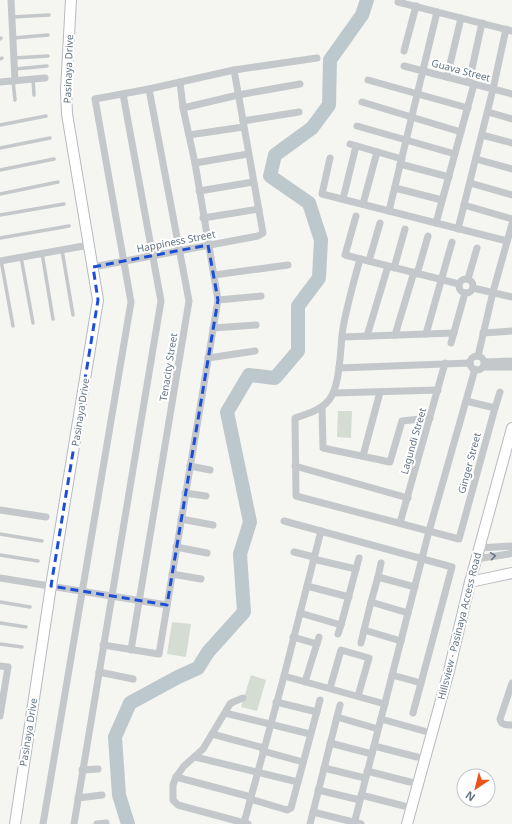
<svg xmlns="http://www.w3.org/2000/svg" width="512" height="824" viewBox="0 0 512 824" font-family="'Noto Sans',sans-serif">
	<rect width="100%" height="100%" fill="#f5f5f1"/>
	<g fill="#d5ddd2">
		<polygon points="338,411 352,411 351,438 337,437"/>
		<polygon points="172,622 191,624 186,657 167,654"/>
		<polygon points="251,675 266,680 257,711 241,707"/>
	</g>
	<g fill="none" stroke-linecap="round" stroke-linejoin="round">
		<polyline stroke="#bdc8cd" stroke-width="14" points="128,824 119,795 115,737 130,703 178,677 198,668 208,652 244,612 240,554 250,522 227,412 249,375 275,378 298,351 298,306 319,278 321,240 309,203 270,176 275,155 312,128 329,105 330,60 362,15 367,0"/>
		<defs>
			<g id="secondary">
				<polyline points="470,582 512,573"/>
				<polyline points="15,824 51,586 98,300 67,114 66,90 71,0"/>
				<polyline points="407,824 449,671 470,582 512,428"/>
			</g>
		</defs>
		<use href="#secondary" stroke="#b6bbc0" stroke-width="12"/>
		<g stroke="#c4c8cb" stroke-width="3.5">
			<polyline points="12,17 49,15"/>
			<polyline points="13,38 48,35"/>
			<polyline points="0,39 1,38"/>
			<polyline points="14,58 48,56"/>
			<polyline points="0,59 2,58"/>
			<polyline points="15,69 47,66"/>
			<polyline points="33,79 34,95"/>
			<polyline points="13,81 15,100"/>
			<polyline points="0,125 46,116"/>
			<polyline points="0,148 50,138"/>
			<polyline points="0,170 54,159"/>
			<polyline points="0,194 58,182"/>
			<polyline points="0,215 64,204"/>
			<polyline points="0,238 69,226"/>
			<polyline points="62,250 73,315"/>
			<polyline points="42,253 53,319"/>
			<polyline points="21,257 33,323"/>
			<polyline points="1,260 13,326"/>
			<polyline points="0,534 42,541"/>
			<polyline points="0,555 38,561"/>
			<polyline points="0,602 30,607"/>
			<polyline points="0,623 26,627"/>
			<polyline points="0,644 22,647"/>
		</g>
		<g stroke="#c4c8cb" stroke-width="7">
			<polyline points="11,0 15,81"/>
			<polyline points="398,2 512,31"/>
			<polyline points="404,51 416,6"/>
			<polyline points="404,66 512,94"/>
			<polyline points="447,77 461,18"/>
			<polyline points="368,80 468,108"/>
			<polyline points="0,82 45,78"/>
			<polyline points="469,82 482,23"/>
			<polyline points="362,102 461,132"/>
			<polyline points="183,108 238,95 300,84"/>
			<polyline points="488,112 512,119"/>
			<polyline points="243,121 299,112"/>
			<polyline points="357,126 455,154"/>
			<polyline points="189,135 243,127"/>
			<polyline points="482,135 512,143"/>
			<polyline points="350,144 402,159"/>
			<polyline points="330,158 322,194 507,241"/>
			<polyline points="476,159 512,169"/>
			<polyline points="195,163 248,154"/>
			<polyline points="400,164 449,177"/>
			<polyline points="470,183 512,195"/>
			<polyline points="395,188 442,200"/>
			<polyline points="199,191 253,182"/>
			<polyline points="343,199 356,146"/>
			<polyline points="363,204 377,152"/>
			<polyline points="464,205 512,219"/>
			<polyline points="389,211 437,12"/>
			<polyline points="356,216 345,255 459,284"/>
			<polyline points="203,218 259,209"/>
			<polyline points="436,223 474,84"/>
			<polyline points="458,229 493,89 506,29"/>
			<path d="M360,259C354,281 347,305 343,328C340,347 341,385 329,400C321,410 307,414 295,418L296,496L459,539L495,408L500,392"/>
			<polyline points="0,261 89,245"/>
			<polyline points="369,261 380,223"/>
			<polyline points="93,267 258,236 263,233 234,70"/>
			<polyline points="394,268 405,229"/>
			<polyline points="417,274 428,236"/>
			<polyline points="214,275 288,265"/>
			<circle cx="466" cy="286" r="7"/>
			<polyline points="468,279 477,248"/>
			<polyline points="473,288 512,297"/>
			<polyline points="218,300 261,296"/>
			<polyline points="213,328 256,325"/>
			<polyline points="483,333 512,331"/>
			<polyline points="426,334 452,242"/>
			<polyline points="395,335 414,272"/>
			<polyline points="367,336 388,266"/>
			<polyline points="342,337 454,333"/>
			<polyline points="451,343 465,293"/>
			<polyline points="478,356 493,292 512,224"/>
			<circle cx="477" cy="363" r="7"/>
			<polyline points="208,358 255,351"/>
			<polyline points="486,362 512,361"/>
			<polyline points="483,367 512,367"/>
			<polyline points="339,368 470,363"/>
			<polyline points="334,393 438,390"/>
			<polyline points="466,401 495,408"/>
			<polyline points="322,407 323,448 390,462 402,421 430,418"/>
			<polyline points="363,456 380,392"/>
			<polyline points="190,466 210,470"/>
			<polyline points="295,466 408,498"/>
			<polyline points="185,493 206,496"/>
			<polyline points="0,510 46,517"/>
			<polyline points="181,519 213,525"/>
			<polyline points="284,521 452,567 413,713"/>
			<polyline points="400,523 445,363"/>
			<polyline points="176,547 207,553"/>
			<polyline points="479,548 512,546"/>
			<polyline points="294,552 314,557"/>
			<polyline points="476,559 509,554 512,552"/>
			<polyline points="356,569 359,558"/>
			<polyline points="172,574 201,579"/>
			<polyline points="378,577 381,563"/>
			<polyline points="0,578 167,605"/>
			<polyline points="307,586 349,597"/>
			<polyline points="371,602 364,630 401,641"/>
			<polyline points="300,613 341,625 356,569 313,559"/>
			<polyline points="408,613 371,602 378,577 415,587"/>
			<polyline points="338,634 341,625"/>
			<polyline points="293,637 317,644"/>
			<polyline points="361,643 364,630"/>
			<polyline points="103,645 159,654 218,300 195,163 183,108 180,82"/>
			<polyline points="131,650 189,301 149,89"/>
			<polyline points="0,666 8,667 0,716"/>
			<polyline points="99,672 133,679"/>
			<polyline points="392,675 421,683"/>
			<polyline points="284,676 385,704"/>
			<polyline points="305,682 319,637"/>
			<path d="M512,683L500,719C501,725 506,725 512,725"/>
			<polyline points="330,688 341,650 369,658 358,696"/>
			<polyline points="243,698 233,702 230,704 203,749 184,766 176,777 173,785 173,800 178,805 248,824"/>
			<polyline points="276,702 317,712"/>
			<polyline points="225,713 310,734"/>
			<polyline points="337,717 378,729"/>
			<polyline points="381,719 424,731"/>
			<polyline points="212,734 264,748"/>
			<polyline points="330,743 372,754"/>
			<polyline points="374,746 417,757"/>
			<polyline points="263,751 303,762"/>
			<polyline points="195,757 298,782"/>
			<polyline points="324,768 365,778"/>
			<polyline points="82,770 98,769"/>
			<polyline points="367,771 410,782"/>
			<polyline points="176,777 251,797"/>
			<polyline points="318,790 360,800"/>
			<polyline points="361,795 404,806"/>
			<polyline points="78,798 102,795"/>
			<polyline points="250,799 287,810 291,808 320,700"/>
			<polyline points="313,812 361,824"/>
			<polyline points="244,823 284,676 321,531"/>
			<polyline points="43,824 131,302 95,99 149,89 234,70 317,58"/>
			<polyline points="74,824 161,301 123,94"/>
			<polyline points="97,824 106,823"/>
			<polyline points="310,824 340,705"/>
			<polyline points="354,824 429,531 475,369"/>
		</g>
		<use href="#secondary" stroke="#fff" stroke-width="10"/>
	</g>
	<defs><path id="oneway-chevron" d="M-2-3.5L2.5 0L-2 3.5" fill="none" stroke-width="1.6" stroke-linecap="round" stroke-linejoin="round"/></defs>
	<use stroke="#677888" href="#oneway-chevron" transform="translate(493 556) rotate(-8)"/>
	<path fill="none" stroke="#1d4ed8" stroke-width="3" stroke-dasharray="8 5" stroke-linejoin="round" d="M208,245L218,300L167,605L51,586L98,300L93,267Z"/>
	<g text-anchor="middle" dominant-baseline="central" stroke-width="4" stroke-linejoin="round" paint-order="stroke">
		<g font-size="10" fill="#627484" stroke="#fff">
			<text transform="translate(68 69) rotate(-88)">Pasinaya Drive</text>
			<text transform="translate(461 70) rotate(15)">Guava Street</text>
			<text transform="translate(176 241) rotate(-11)">Happiness Street</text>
			<text transform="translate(168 367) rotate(-81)">Tenacity Street</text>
			<text transform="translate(80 412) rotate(-81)">Pasinaya Drive</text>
			<text transform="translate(413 441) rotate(-74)">Lagundi Street</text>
			<text transform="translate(469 463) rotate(-75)">Ginger Street</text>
			<text transform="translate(459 626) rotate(-76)">Hillsview - Pasinaya Access Road</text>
			<text transform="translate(28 732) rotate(-81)">Pasinaya Drive</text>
		</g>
	</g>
	<g transform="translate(476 788) rotate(215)"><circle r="19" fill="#ffffff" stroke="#c0c7ce"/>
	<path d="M0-3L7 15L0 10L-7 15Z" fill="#ed5319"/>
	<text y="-6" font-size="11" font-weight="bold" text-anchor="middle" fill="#627484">N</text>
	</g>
</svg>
